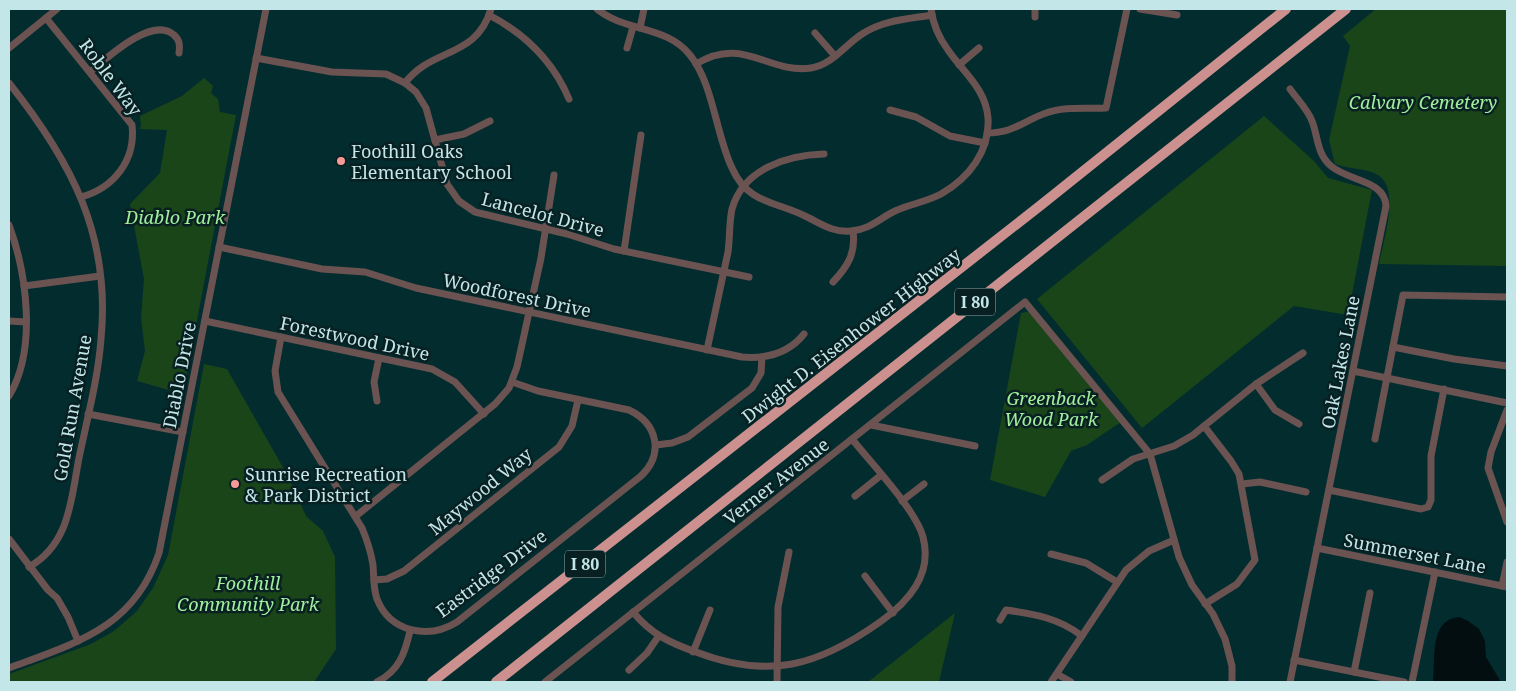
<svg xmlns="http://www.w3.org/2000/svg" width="1516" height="691" viewBox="0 0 1516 691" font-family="'Noto Serif',serif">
	<rect width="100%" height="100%" fill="#032c2f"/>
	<g fill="#1a4519">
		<path d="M1376,9H1507V266L1379,264C1383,242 1402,186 1376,174C1364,168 1348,169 1335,164L1329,140L1350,46L1343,36Z"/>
		<polygon points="204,78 213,86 211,93 218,99 220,112 236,115 183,394 137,381 145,351 141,318 144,279 130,204 160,173 167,130 139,129 141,126 140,116 182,96"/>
		<polygon points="1264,116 1314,161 1328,178 1372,190 1348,315 1294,306 1142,428 1037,299"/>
		<polygon points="1032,311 1121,422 1087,445 1071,451 1045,497 990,480 1021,313"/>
		<polygon points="204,364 227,369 289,478 306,516 323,531 335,557 336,649 314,682 9,682 9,674 91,644 114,631 137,611 153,588 168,555"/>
		<polygon points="955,613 939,682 868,682"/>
	</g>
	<path fill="#020e0f" d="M1459,617L1468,621L1479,629L1485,641L1486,657L1501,682H1433C1436,661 1428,620 1459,617Z"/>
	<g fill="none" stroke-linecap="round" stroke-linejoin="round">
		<g stroke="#6b5352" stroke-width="7">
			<path d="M597,9C625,32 666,25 690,55C713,83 716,135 732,168C748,204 775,201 805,216C820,223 833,233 851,231C869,230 880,218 895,211C910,204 926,202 941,194C969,178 990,151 988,118C986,89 963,72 948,50C939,38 933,24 931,9"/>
			<polyline points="1035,9 1035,17"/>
			<polyline points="1140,9 1177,15"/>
			<path d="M489,15C525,34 553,61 569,99"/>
			<path d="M46,18L132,125C136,160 114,188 81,197"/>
			<polyline points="640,28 644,9"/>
			<polyline points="815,33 835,56"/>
			<polyline points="9,48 57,9"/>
			<polyline points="627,48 633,27"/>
			<polyline points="256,58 332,72 386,74 405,83 416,92 426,108 447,184 459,201 475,212 567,234 614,249 749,277"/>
			<path d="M696,64C743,35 768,74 811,68C832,65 845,45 862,34C883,20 908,19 932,15"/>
			<polyline points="959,65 979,48"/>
			<path d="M90,72C106,59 152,15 174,35C180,40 180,46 179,53"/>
			<path d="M9,83C71,161 111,235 101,339C98,379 87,419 79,458C71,499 70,544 29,567"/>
			<path d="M405,83C432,47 476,59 491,9"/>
			<polyline points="890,110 916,117 950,136 985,143"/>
			<path d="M987,133C1014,133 1023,121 1046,113C1064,106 1087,109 1106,108L1127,9"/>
			<polyline points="435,140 464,134 490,121"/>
			<path d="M9,225C27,274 37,350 9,396"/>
			<path d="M219,247L322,269L365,272L416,288L742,357C766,359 788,354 804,334"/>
			<polyline points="624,251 641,135"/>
			<path d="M833,282C848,266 856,253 853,231"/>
			<polyline points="24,286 100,276"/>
			<polyline points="9,321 26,322"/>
			<polyline points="205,321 432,369 455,382 484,414"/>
			<path d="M281,337L275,371L278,392L362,528C367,540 371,552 373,565C374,576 373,588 377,599C390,632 428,640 457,622L641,476C664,454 658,424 629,410L538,391L512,382"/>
			<polyline points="1393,347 1454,359 1507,366"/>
			<path d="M707,350C714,317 721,284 728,252C730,238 729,223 732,209C743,169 787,155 824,154"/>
			<polyline points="1353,371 1507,403"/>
			<polyline points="1256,384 1275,410 1299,424"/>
			<polyline points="377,401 374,382 379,358"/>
			<polyline points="1507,410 1491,452 1488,468 1507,522"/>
			<polyline points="88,414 183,432"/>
			<polyline points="871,425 975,446"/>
			<polyline points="1204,426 1231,461 1239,474 1255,560 1237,584 1205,604"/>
			<polyline points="1375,439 1403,295 1507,297"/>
			<polyline points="656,445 672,443 688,437 752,388 761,373 762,357"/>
			<polyline points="1102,480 1133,459 1174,446 1193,435 1256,384 1303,353"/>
			<polyline points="1242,484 1260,482 1306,492"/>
			<polyline points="1329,490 1421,509 1428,507 1431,500 1431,456 1444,389"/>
			<polyline points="855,496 880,476"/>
			<polyline points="902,501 924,484"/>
			<polyline points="356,516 495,404 509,388 517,367 541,258 554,175"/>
			<polyline points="9,539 48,590 57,598 68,617 78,641"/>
			<polyline points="1317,548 1507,587"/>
			<polyline points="1051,554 1086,563 1117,582"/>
			<polyline points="865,576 893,613"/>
			<polyline points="374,580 387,579 404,571 559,447 572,426 578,400"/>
			<polyline points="1502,586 1507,562"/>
			<path d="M633,612C651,634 670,643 696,652C769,680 818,666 880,622C908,602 933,575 923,537C916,510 871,463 852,439"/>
			<path d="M1000,620L1006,610C1034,614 1059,618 1082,636"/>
			<polyline points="693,652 710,610"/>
			<polyline points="1294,660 1404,682"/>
			<path d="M9,668C76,643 134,628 159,553L266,9"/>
			<polyline points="629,670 647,653 658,637"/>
			<polyline points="1354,672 1370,593"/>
			<polyline points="1057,674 1071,682"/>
			<path d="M377,682C399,671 405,653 410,631"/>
			<polyline points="545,682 1025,302 1150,454 1179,557 1192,585 1213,614 1225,639 1232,666 1232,682"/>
			<polyline points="777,682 778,607 789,552"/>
			<polyline points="1051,682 1126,570 1149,551 1174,540"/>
			<path d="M1290,682L1386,206C1385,180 1348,181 1331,166C1317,155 1318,136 1312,121C1308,110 1297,99 1290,89"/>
			<polyline points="1412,682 1435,572"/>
		</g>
		<g stroke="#cc918e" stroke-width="10">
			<polyline points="432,682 1041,205 1286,9"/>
			<polyline points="496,682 1346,9"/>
		</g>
	</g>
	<g fill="#f59b97" stroke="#092022" stroke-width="2">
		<circle cx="341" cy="161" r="5"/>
		<circle cx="235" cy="484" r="5"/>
	</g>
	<g text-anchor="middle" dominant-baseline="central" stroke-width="5" stroke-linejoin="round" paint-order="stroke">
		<g fill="#092022" stroke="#8babad" stroke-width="1">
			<rect x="955" y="288.5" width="40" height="27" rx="4"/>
			<rect x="565" y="550.5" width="40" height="27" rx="4"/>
		</g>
		<g font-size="16" font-weight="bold" fill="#c3e6e9">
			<text x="975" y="302">I 80</text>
			<text x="585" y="564">I 80</text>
		</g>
		<g font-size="18" fill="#c3e6e9" stroke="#092022">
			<text transform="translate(111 77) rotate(53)">Roble Way</text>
			<text transform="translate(543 214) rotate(15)">Lancelot Drive</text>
			<text transform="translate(517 295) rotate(12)">Woodforest Drive</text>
			<text transform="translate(851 335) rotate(-38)">Dwight D. Eisenhower Highway</text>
			<text transform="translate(355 338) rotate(12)">Forestwood Drive</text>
			<text transform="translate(1340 362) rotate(-79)">Oak Lakes Lane</text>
			<text transform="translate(179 375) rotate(-79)">Diablo Drive</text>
			<text transform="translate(72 408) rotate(-80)">Gold Run Avenue</text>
			<text transform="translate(776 481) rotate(-38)">Verner Avenue</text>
			<text transform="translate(480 491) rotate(-39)">Maywood Way</text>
			<text transform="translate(1415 553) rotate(11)">Summerset Lane</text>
			<text transform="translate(491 573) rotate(-37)">Eastridge Drive</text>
		</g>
		<g font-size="18" font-style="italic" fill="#a1ef9d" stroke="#092022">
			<text x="1423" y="102">Calvary Cemetery</text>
			<text x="175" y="217">Diablo Park</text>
			<text x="1051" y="398">Greenback<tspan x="1051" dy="21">Wood Park</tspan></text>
			<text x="248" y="583">Foothill<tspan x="248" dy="21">Community Park</tspan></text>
		</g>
		<g font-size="18" fill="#c3e6e9" stroke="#092022" text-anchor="start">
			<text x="351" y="151">Foothill Oaks<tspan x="351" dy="21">Elementary School</tspan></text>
			<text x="245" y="474">Sunrise Recreation<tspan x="245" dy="21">&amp; Park District</tspan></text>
		</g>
	</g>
	<rect width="1516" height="691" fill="none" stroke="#c3e6e9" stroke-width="20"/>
</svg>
